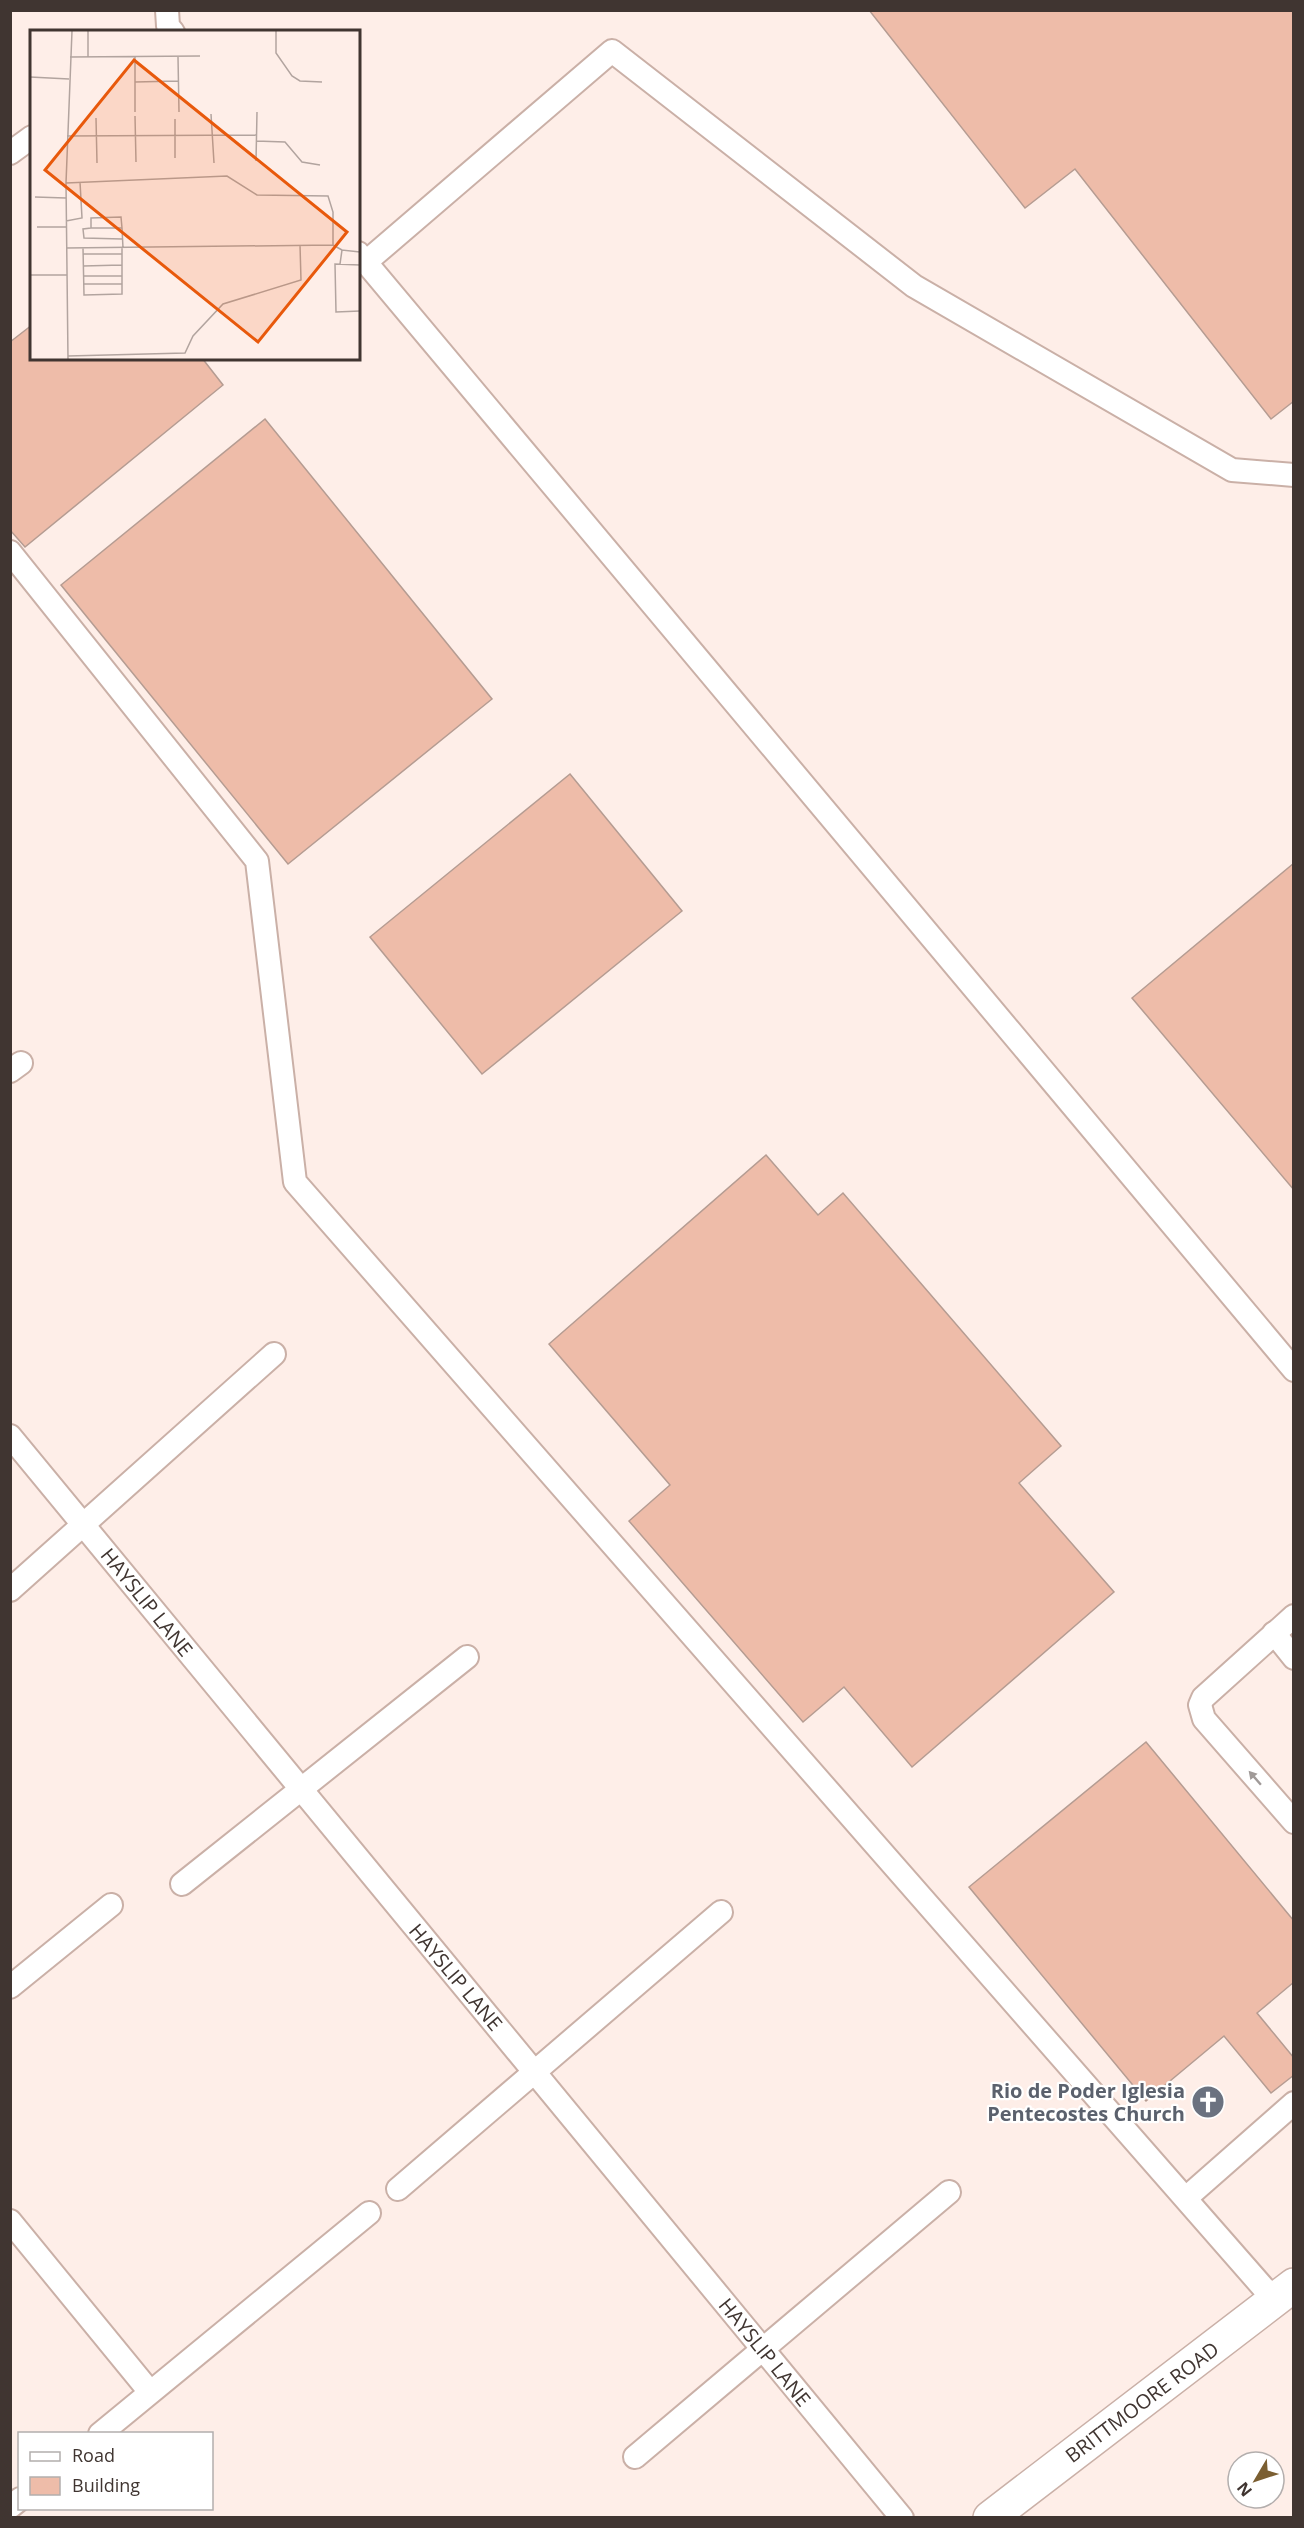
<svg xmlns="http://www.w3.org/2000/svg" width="1304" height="2528" viewBox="0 0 1304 2528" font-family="'Open Sans',sans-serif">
	<rect width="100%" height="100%" fill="#feeee8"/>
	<g fill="#eebca9" stroke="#b59c92" stroke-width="1.5">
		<polygon points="869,10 1294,10 1294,401 1271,419 1075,169 1025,208"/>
		<polygon points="32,325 32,358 202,358 223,385 25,547 10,530 10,342"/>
		<polygon points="265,419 492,699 288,864 61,585"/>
		<polygon points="570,774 682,911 482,1074 370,937"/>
		<polygon points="1294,863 1294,1190 1132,998"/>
		<polygon points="766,1155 818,1215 843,1193 1061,1446 1019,1483 1114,1592 912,1767 844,1687 803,1722 629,1521 670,1485 549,1344"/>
		<polygon points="1146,1742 1294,1921 1294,1982 1257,2013 1294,2058 1294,2075 1271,2093 1224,2036 1146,2101 969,1887"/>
	</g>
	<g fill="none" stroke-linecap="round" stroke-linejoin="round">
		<defs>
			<g id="lane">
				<polyline points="167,10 168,26 173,32"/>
				<polyline points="10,153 32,137"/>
				<polyline points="358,253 1294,1370"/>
				<polyline points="366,262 612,51 914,286 1232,470 1294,475"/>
				<polyline points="10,552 257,861 295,1182 1275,2301"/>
				<polyline points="10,1071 21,1063"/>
				<polyline points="10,1436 902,2518"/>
				<polyline points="10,1590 274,1354"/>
				<polyline points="1294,1616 1203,1698 1200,1705 1204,1719 1294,1822"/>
				<polyline points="1274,1633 1294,1658"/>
				<polyline points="182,1884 467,1657"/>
				<polyline points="10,1987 111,1905"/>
				<polyline points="398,2189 721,1912"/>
				<polyline points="1186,2198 1294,2103"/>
				<polyline points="10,2221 150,2392"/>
				<polyline points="100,2434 369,2213"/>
				<polyline points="635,2457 949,2192"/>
				<polyline points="10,2507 20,2499"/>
			</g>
			<polyline id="secondary" points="990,2518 1294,2285"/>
		</defs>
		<use href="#lane" stroke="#cab0a7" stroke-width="26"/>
		<use href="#secondary" stroke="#cab0a7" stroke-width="36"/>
		<use href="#lane" stroke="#fff" stroke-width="22"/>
		<use href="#secondary" stroke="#fff" stroke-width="33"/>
	</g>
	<defs><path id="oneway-solid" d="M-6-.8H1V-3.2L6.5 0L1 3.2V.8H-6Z" transform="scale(1.5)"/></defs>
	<use fill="#a09a98" href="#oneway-solid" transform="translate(1255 1778) rotate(-131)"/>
	<defs>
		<symbol id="church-disc" viewBox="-11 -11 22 22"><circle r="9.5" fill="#6b7280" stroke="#fff"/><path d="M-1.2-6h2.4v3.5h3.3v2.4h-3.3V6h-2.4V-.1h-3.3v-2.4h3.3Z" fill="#fff"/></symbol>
	</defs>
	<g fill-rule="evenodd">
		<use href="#church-disc" x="1189" y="2083" width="38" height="38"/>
	</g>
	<g text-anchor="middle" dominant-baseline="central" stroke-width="4.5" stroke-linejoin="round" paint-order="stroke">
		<g font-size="20" fill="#403531" stroke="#fff">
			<text transform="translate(147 1602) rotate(51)">HAYSLIP LANE</text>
			<text transform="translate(456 1977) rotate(50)">HAYSLIP LANE</text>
			<text transform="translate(765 2352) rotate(51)">HAYSLIP LANE</text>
			<text transform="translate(1142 2402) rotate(-37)">BRITTMOORE ROAD</text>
		</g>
		<g font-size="20" font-weight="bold" fill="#5b616d" stroke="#fff" text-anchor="end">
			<text x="1185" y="2090">Rio de Poder Iglesia<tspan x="1185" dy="23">Pentecostes Church</tspan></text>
		</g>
	</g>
	<g transform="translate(30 30)">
		<rect width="330" height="330" fill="#feeee8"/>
		<path fill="none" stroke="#b2a49f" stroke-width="1.5" d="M246,1V23L262,46L270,51L292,52M40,27L170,26M58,27V1M105,27V82M148,27L149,82M0,47L39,49M105,52L148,51M181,84L184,133M105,86L106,132M66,88L67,133M37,106L226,105M226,111L255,112L272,132L290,135M145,128V89M226,131L227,82M36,153L197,146L227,165L298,166L303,182V215M5,167L36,168M36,191L52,188L50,152M7,197H36M61,198L53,199L54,208L92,209M92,198H61V188L91,187L92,198L93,218M36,218L303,215L312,220M53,218L54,265L92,264V218M53,224H92M310,234L312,220L330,222M330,235L305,234L306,282L330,281M53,236L92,235M0,245H37M53,246H92M53,254H92M38,326L155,323L163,306L193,274L271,250L270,215M38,329L36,153L42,1"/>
		<path fill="#e8590c" fill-opacity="0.15" stroke="#e8590c" stroke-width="3" d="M104,30L317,202L228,312L15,140Z"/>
		<rect width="330" height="330" fill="none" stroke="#403531" stroke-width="3"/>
	</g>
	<rect width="1304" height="2528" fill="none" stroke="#403531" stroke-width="24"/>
	<rect x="18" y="2432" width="195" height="78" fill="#ffffff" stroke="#b3aead" stroke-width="1.5"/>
	<rect x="30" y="2452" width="30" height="9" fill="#ffffff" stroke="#b3aead" stroke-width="1.5"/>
	<text x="72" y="2462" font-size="18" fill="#403531">Road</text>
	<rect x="30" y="2477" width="30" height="18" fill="#eebca9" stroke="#b3aead" stroke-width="1.5"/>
	<text x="72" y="2492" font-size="18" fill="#403531">Building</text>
	<g transform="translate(1256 2480) rotate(231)"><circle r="28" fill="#ffffff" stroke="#b3aead" stroke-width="1.5"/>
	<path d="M0-4.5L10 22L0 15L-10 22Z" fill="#7b5f32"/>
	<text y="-9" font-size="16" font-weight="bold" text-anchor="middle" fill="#403531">N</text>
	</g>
</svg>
